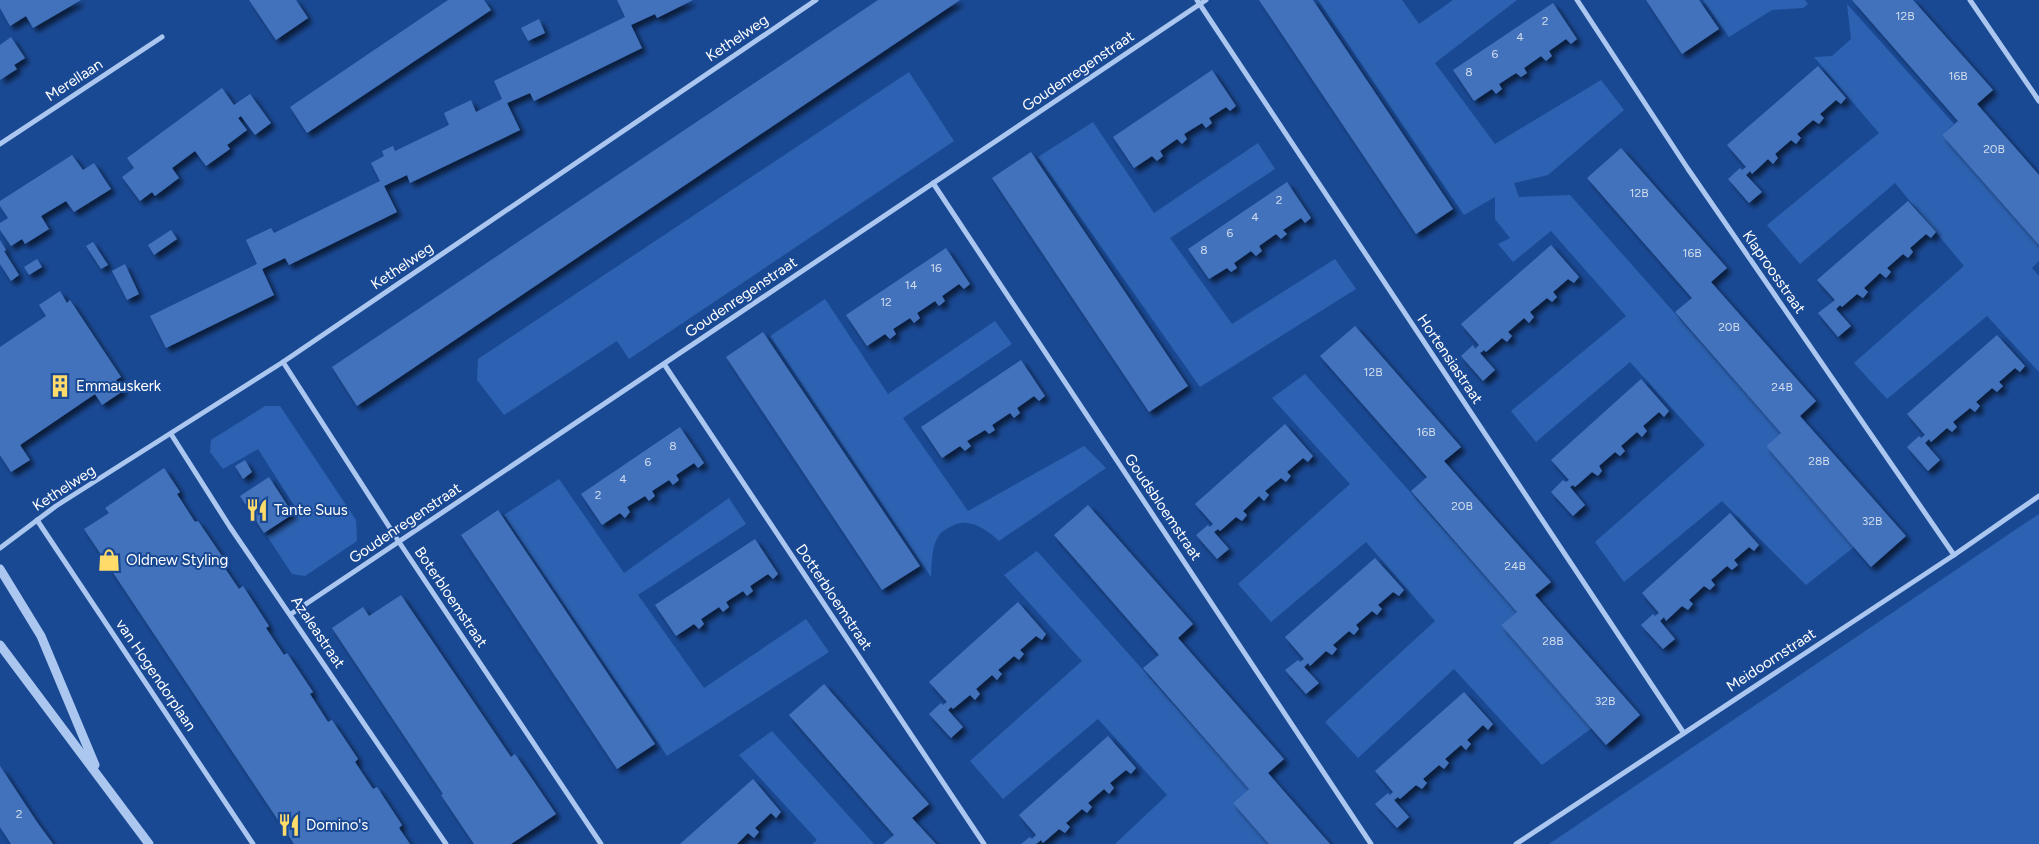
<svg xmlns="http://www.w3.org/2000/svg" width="2039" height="844" viewBox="0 0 2039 844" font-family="Figtree,sans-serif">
	<defs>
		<filter id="shadow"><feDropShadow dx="4.5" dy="4.5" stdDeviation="2.5" flood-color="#0009"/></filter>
	</defs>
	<rect width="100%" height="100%" fill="#1a4994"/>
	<g fill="#2d62b2">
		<polygon points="1318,0 1402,0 1419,24 1453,0 1517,0 1435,63 1495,144 1601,80 1624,110 1548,175 1514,183 1519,197 1570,195 1781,433 1766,446 1854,547 1806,585 1722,501 1624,582 1595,542 1705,445 1630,362 1536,442 1511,411 1626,316 1551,231 1513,262 1498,244 1510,238 1495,219 1495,197 1464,215"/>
		<polygon points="1703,0 1805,0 1808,4 1803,8 1772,10 1729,37"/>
		<polygon points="1847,4 1954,124 1942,135 2039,245 2039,261 2032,268 2039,276 2039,372 1987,316 1887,399 1854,363 1964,266 1895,183 1800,264 1767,225 1879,133 1814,57 1832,56 1851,39"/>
		<polygon points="909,72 954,141 629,359 617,341 504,415 477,380 478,359"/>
		<polygon points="1093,122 1154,213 1258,143 1275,169 1170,238 1232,324 1335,259 1356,289 1200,387 1038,157"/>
		<path d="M825,299L888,394L995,321L1012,344L903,418L968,511L1084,446L1106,468L999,541C986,529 968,516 950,527C947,529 942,531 940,534C931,545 932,564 931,577L770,336Z"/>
		<polygon points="1305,374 1517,612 1501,625 1592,728 1542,765 1454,669 1358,758 1325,722 1435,621 1366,542 1271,622 1238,584 1350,484 1272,398"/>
		<polygon points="265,406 280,406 356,520 357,541 305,576 292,574 267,536 299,513 258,449 223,469 210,452 211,440"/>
		<polygon points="559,479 624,573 729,498 746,524 638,595 704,688 806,619 829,652 667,756 504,515"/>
		<polygon points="2039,514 2039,844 1549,844"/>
		<polygon points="1037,551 1249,789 1233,803 1270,844 1115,844 1167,795 1098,719 1003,799 970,761 1082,661 1004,575"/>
		<polygon points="772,731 874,844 812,844 817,840 739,755"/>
	</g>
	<g fill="#4372bb" filter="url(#shadow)">
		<polygon points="0,0 81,0 33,28 26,16 10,26 0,8"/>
		<polygon points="249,0 296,0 308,18 276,40"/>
		<polygon points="448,0 484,0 491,10 307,133 290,107"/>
		<polygon points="617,0 693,0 657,18 655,14 631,25 642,48 534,101 530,93 507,103 520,130 410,183 407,175 384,186 397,212 289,265 285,258 262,269 274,295 166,348 150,316 257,264 246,240 271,228 274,233 380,181 371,163 384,156 382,151 393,146 395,151 449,125 444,113 471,100 476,112 502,99 494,81 625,17"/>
		<polygon points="878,0 960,0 357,406 332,367"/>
		<polygon points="1259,0 1313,0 1453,209 1416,234"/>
		<polygon points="1646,0 1699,0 1719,29 1682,54"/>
		<polygon points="1852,0 1913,0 1993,90 1977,104 2039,175 2039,245 1942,135 1958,121"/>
		<polygon points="1553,3 1577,39 1571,44 1566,39 1549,51 1552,56 1546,61 1541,56 1524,68 1527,73 1521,77 1516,73 1499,84 1502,89 1496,94 1492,89 1474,101 1453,70"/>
		<polygon points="539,19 545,33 528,41 521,28"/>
		<polygon points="11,37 25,58 14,65 17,69 0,80 0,45"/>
		<polygon points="1818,66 1846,98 1841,104 1836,100 1820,114 1824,118 1819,124 1813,120 1797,134 1801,138 1796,144 1791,140 1775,154 1778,158 1773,164 1768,159 1752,174 1750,171 1746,175 1762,192 1749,203 1728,179 1740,168 1742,170 1746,167 1727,145"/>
		<polygon points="1212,70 1236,106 1230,111 1226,107 1209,118 1212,123 1206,128 1202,123 1184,134 1187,139 1182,144 1177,139 1160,151 1163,156 1157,161 1152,156 1134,168 1113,137"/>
		<polygon points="222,88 234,105 250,94 271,123 255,135 241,116 238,118 247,130 227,145 230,149 206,166 195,151 172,168 179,178 155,196 152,192 140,201 122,177 134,168 127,158"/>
		<polygon points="1621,148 1727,268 1711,282 1816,401 1800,416 1906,536 1871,567 1766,446 1781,433 1675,312 1692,298 1587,178"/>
		<polygon points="1031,152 1188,386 1149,412 992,178"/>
		<polygon points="72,155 83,170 94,163 111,189 74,212 66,201 41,216 49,229 25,244 22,239 11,246 0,230 0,223 8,218 0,206 0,201"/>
		<polygon points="1287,182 1311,218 1305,223 1301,218 1283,230 1287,234 1281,239 1276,234 1259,246 1262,251 1256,256 1251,251 1234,263 1237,268 1231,272 1227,268 1209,279 1188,249"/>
		<polygon points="1908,201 1936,232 1931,238 1926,234 1910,248 1913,252 1908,258 1903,254 1887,268 1891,272 1886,278 1880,273 1864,288 1868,292 1863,298 1857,294 1842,307 1840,305 1836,309 1851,326 1838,337 1818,313 1835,300 1817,280"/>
		<polygon points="171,230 177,239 154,255 148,245"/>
		<polygon points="0,240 6,250 4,251 19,275 11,281 0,264"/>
		<polygon points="93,242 108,265 101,269 86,246"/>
		<polygon points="1551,245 1579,277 1574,283 1568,279 1553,292 1557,297 1552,302 1547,298 1530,312 1534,317 1529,323 1524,318 1508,332 1512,336 1507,342 1502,338 1486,352 1484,350 1480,353 1495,370 1483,381 1461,356 1473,345 1475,349 1479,345 1461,324"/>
		<polygon points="946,248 970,284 964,289 959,284 942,296 945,301 939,306 935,301 917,313 920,318 914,323 910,318 893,329 896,334 890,339 885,334 867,346 846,315"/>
		<polygon points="37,259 42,267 29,275 24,267"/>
		<polygon points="125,264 139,294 127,300 112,271"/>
		<polygon points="60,291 67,303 70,300 121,377 116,380 123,391 102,405 95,394 20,445 30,460 11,472 0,455 0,347 46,316 39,305"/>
		<polygon points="1355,326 1461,447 1444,461 1551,582 1535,595 1640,715 1606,745 1501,625 1517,612 1411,491 1427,477 1320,356"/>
		<polygon points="763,332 920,566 882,590 726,357"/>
		<polygon points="1997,335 2025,366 2020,372 2015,368 1999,382 2003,386 1997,392 1992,388 1976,402 1980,406 1975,412 1970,408 1953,422 1957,427 1952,432 1947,428 1931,442 1929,439 1925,443 1940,460 1928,471 1907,447 1919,436 1921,438 1925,435 1907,414"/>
		<polygon points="1021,360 1045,396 1039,401 1034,396 1017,408 1020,413 1014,418 1010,413 992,425 995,430 989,434 985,430 967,441 971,446 965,451 960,446 942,458 921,427"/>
		<polygon points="1641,379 1669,411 1664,417 1659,412 1643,426 1647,431 1642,437 1637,432 1621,446 1625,451 1620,456 1615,452 1599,466 1602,471 1598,476 1592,472 1575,487 1573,485 1570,487 1585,505 1573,516 1551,492 1563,480 1566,482 1569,480 1551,460"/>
		<polygon points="1285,424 1313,456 1308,462 1303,458 1287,472 1291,476 1286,482 1281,478 1265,491 1269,495 1264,501 1259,496 1243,511 1247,515 1242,521 1236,517 1220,531 1218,529 1214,532 1229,549 1217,559 1196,535 1208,525 1210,527 1213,524 1195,504"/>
		<polygon points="680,427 704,463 698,468 694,463 676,475 679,480 673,485 669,480 652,491 655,496 649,501 645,496 627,507 630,512 625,518 620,513 602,525 581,494"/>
		<polygon points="245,460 252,472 243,479 235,466"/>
		<polygon points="164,468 180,492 177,494 195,522 198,521 224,559 220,561 239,589 243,586 269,626 266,628 284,655 287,653 313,692 310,694 328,722 332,720 358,759 355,762 373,789 377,787 402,825 399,828 410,844 294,844 84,529 109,513 105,508"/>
		<polygon points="269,477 293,514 264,533 240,496"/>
		<polygon points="1088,505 1193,624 1178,638 1284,759 1268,773 1330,844 1269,844 1233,803 1249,789 1143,668 1159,655 1054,535"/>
		<polygon points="498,510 655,744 617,769 461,535"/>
		<polygon points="1730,513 1759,545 1754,551 1749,547 1734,560 1738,565 1732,570 1727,566 1711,580 1715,585 1710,590 1704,586 1689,600 1693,604 1688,610 1682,606 1666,621 1664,617 1660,621 1675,639 1663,649 1641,625 1653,614 1655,616 1659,613 1642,593"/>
		<polygon points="755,539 778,574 773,579 768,574 750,586 753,591 747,596 743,591 726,602 729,607 723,612 719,607 701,619 704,624 699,629 694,624 676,636 655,605"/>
		<polygon points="1375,558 1404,590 1399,596 1393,592 1378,605 1382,609 1377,615 1372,611 1356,625 1359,629 1354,635 1349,631 1333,645 1337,649 1332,655 1326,651 1310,666 1308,663 1304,667 1319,683 1306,694 1285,670 1298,660 1300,662 1304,659 1285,637"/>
		<polygon points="401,595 511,757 515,754 556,814 511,844 474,844 441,795 443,794 332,628 363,607 369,616"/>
		<polygon points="1018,602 1046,634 1042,640 1036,636 1020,650 1024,654 1019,660 1014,656 998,670 1002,674 997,680 992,675 976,689 980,694 975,700 970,695 953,709 951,707 948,710 963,727 951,738 929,714 941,703 943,705 947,702 929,682"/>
		<polygon points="824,684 929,804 912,818 936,844 883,844 894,835 789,715"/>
		<polygon points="1464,692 1493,724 1488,730 1483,725 1467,740 1471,744 1466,750 1461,745 1445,759 1449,763 1444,769 1439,765 1423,779 1427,783 1422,789 1416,785 1400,799 1398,797 1394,800 1409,817 1397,828 1375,804 1388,793 1390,795 1393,792 1375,771"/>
		<polygon points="1108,736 1136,768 1131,774 1126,770 1110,783 1114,788 1109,794 1104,789 1088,803 1092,807 1087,813 1082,809 1066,823 1070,827 1065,833 1059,829 1043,843 1041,840 1036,844 1021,844 1030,837 1032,839 1036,835 1019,815"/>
		<polygon points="0,766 37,822 53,844 11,844 0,827"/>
		<polygon points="753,779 781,812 776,818 771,813 755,828 759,832 754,838 748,833 737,844 680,844"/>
	</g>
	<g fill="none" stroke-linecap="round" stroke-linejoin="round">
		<g stroke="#abc7f0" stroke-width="5">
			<polyline points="1197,0 1683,732"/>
			<polyline points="1577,0 1688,169 1954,555"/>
			<polyline points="1970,0 2039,101"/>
			<polyline points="0,144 162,37"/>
			<polyline points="933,183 1371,844"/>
			<polyline points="283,362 399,542 601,844"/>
			<polyline points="664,364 984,844"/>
			<polyline points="171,434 230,527 446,844"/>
			<polyline points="37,520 253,844"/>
			<polyline points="0,548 56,506 283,362 816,0"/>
			<polyline points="291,614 1206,0"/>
			<polyline points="1516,844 1954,555 2039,496"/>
		</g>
		<g stroke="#abc7f0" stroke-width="9">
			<polyline points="0,569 41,636 95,765"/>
			<polyline points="0,645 149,844"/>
		</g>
	</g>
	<defs>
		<symbol id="building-bare" viewBox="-9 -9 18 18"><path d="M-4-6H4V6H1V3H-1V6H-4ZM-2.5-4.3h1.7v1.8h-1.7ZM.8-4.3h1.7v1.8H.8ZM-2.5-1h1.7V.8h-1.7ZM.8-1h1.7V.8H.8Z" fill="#ffdb69" stroke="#1a4994" stroke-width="2.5" paint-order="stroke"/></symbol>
		<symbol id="restaurant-bare" viewBox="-9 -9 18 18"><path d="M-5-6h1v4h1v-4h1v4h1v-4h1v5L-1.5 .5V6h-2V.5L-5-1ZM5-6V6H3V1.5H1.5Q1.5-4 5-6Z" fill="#ffdb69" stroke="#1a4994" stroke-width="2.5" paint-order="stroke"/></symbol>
		<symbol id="shop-bare" viewBox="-9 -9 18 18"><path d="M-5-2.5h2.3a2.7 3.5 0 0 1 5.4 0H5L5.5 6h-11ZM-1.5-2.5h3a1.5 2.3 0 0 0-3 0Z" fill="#ffdb69" stroke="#1a4994" stroke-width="2.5" paint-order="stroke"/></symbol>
	</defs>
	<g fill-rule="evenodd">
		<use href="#building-bare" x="44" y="370" width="32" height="32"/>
		<use href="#restaurant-bare" x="241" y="494" width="32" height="32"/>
		<use href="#shop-bare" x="93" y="544" width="32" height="32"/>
		<use href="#restaurant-bare" x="273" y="809" width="32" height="32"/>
	</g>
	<g text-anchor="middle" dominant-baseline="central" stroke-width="4" stroke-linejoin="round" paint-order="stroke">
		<g font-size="12" fill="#d0dcee">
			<text x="1905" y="16">12B</text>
			<text x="1545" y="21">2</text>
			<text x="1520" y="37">4</text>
			<text x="1495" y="54">6</text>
			<text x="1469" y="72">8</text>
			<text x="1958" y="76">16B</text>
			<text x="1994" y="149">20B</text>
			<text x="1639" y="193">12B</text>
			<text x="1279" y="200">2</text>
			<text x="1255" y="217">4</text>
			<text x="1230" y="233">6</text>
			<text x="1204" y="250">8</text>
			<text x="1692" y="253">16B</text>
			<text x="936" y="268">16</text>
			<text x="911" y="285">14</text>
			<text x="886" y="302">12</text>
			<text x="1729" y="327">20B</text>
			<text x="1373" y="372">12B</text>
			<text x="1782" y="387">24B</text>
			<text x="1426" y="432">16B</text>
			<text x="673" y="446">8</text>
			<text x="1819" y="461">28B</text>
			<text x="648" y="462">6</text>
			<text x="623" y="479">4</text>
			<text x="598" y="495">2</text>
			<text x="1462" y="506">20B</text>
			<text x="1872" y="521">32B</text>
			<text x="1515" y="566">24B</text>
			<text x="1553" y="641">28B</text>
			<text x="1605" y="701">32B</text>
			<text x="19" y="814">2</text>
		</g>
		<g font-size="15" fill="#fff" stroke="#1a4994">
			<text transform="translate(737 38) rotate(-34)">Kethelweg</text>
			<text transform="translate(1078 71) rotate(-34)">Goudenregenstraat</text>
			<text transform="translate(74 80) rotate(-33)">Merellaan</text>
			<text transform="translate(402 266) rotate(-34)">Kethelweg</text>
			<text transform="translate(1774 272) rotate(55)">Klaproosstraat</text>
			<text transform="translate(741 297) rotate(-34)">Goudenregenstraat</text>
			<text transform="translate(1450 359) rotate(56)">Hortensiastraat</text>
			<text transform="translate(64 488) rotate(-33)">Kethelweg</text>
			<text transform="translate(1163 507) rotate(56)">Goudsbloemstraat</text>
			<text transform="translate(405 523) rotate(-34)">Goudenregenstraat</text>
			<text transform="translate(451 597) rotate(56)">Boterbloemstraat</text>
			<text transform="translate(834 597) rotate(56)">Dotterbloemstraat</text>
			<text transform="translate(318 632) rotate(56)">Azaleastraat</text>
			<text transform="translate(1771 660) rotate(-33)">Meidoornstraat</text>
			<text transform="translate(156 675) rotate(56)">van Hogendorplaan</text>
		</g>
		<g font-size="15" fill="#fff" stroke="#1a4994" text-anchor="start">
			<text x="76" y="386">Emmauskerk</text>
			<text x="274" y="510">Tante Suus</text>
			<text x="126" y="560">Oldnew Styling</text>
			<text x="306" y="825">Domino's</text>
		</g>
	</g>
</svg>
